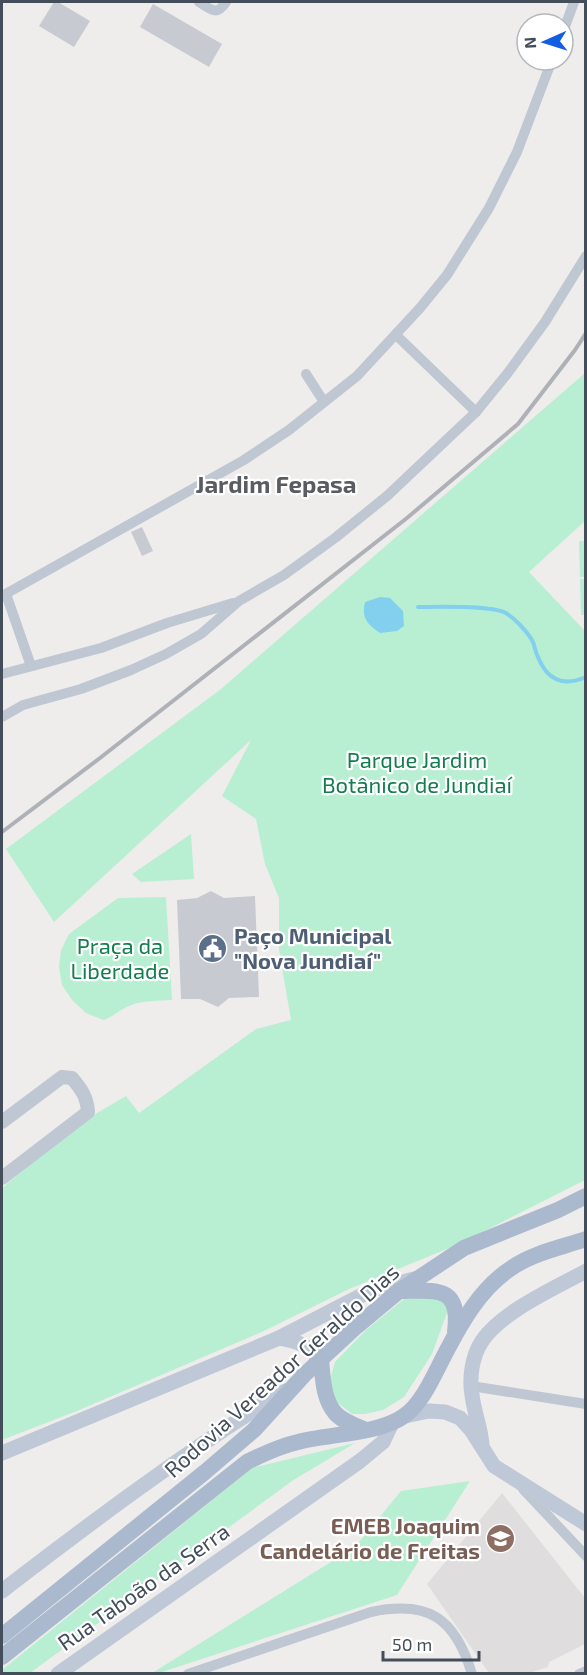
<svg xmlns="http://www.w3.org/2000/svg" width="587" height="1675" viewBox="0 0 587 1675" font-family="'Exo 2',sans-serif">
	<rect width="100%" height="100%" fill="#efecec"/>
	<polygon fill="#e0ddde" points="502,1493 585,1598 585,1644 549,1662 548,1667 529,1673 489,1673 427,1584"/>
	<g fill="#b8efd2">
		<polygon points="585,373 585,521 529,572 585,631 585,1180 459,1244 349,1289 264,1331 77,1411 2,1440 2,1188 85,1120 126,1096 139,1113 256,1029 291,1020 279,950 279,898 265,864 256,819 222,796 251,740 54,922 6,849 221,689"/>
		<polygon points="579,541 585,541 585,577 580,577"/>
		<polygon points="580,579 585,579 585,615 581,615"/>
		<polygon points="191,834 194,879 141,882 132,874"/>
		<path d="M166,897L172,1000C158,1001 142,1000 129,1006C119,1010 113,1017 103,1020L86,1013L72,1000L62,985L59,967L61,950L69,934L118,898Z"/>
		<polygon points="432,1297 444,1301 448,1310 432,1354 404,1397 383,1410 365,1414 352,1414 333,1399 330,1380 335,1362 366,1330 404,1299"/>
		<polygon points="355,1443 292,1481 30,1673 2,1674 2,1670 252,1468"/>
		<polygon points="470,1481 397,1595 159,1673 152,1673 355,1547 401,1491"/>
	</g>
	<path fill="#83cfee" d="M380,597L390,598L403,611L404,626L397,631L380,633C368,625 361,618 365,602Z"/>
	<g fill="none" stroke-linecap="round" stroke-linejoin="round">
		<path stroke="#83cfee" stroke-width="4" d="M418,607C437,607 490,605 506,613C515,619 526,630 532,640C535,645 535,652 538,657C547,680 563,687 586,677"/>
	</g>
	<g fill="#c8cad2">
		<polygon points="54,2 58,2 90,21 74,47 39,26"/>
		<polygon points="153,4 222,44 209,67 140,27"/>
		<polygon points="142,527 153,551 142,556 131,532"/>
		<polygon points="211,891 224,898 255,896 259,997 229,998 218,1007 200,999 181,999 177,900 197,898"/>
	</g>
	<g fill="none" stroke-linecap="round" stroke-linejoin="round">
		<g stroke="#bfc7d2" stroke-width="10">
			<path d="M199,2C211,9 216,17 226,2"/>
			<polyline points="563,32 574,2"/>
			<polyline points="396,335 476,412"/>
			<polyline points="306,374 324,402"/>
			<polyline points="6,594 31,666"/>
			<polyline points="2,596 244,460 289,430 357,376 420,308 447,275 489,208 517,152 552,60"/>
			<polyline points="2,674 101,648 167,623 233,603"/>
			<polyline points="2,717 23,705 81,689 131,670 166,654 201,634 239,601 284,575 335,538 387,496 476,412 507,374 545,322 586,256"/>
			<polyline points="471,1386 586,1404"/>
			<polyline points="523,1489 586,1556"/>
			<path d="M188,1674L371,1612C429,1600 455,1618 472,1674"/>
			<polyline points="579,1674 586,1671"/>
		</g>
		<path stroke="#bfc7d2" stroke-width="14" d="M2,1122L62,1077L72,1078C82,1090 87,1097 88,1112L2,1178"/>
		<g stroke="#bec8d6" stroke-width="15">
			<path d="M279,1338C300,1342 307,1345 321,1360"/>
			<polyline points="405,1416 429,1411 445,1412 460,1418 471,1430 494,1466 586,1524"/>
			<path d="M482,1445C481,1428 474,1412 472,1395C469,1378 472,1356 482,1341C501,1312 555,1288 586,1271"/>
			<polyline points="2,1453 279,1338 372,1290 414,1279"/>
			<path d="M2,1591C93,1521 186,1451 285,1391"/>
			<polyline points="58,1674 360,1461 383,1442 392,1423"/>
		</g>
		<g stroke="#aab9cd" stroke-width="16">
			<path d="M399,1291C435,1291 461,1284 455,1332"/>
			<path d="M321,1360C323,1378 323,1400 336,1414C344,1422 356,1426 366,1430"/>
			<polyline points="2,1636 205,1472 254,1430 304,1375 357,1326 399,1291 464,1248 558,1210 586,1196"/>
			<path d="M2,1657L247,1462C263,1454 280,1446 298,1442C328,1434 379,1434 404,1416C422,1404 434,1375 444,1356C461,1323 481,1287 513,1267C533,1253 563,1247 586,1239"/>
		</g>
		<polyline stroke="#aeb1b7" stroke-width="4" points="2,832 100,758 407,518 518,424 575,350 586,333"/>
	</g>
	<defs>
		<symbol id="civic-disc" viewBox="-11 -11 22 22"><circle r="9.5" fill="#5c6f8a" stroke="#fff"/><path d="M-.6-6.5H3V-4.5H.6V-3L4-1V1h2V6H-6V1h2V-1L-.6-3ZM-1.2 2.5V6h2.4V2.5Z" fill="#fff"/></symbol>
		<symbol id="school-disc" viewBox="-11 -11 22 22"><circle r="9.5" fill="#8d6e63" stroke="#fff"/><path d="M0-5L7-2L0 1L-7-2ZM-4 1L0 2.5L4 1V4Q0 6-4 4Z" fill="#fff"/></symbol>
	</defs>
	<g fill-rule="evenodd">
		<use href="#civic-disc" x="196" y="932" width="33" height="33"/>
		<use href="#school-disc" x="484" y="1522" width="33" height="33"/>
	</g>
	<g text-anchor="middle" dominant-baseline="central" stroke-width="4.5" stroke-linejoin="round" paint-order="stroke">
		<g font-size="22" fill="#147d50" stroke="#fff">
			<text x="417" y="759">Parque Jardim<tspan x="417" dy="25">Botânico de Jundiaí</tspan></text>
			<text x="120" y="945">Praça da<tspan x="120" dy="25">Liberdade</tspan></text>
		</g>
		<g font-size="22" font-weight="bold" fill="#4e5e75" stroke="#fff" text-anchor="start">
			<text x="234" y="935">Paço Municipal<tspan x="234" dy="25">"Nova Jundiaí"</tspan></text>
		</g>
		<g font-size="22" fill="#444e5a" stroke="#fff">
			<text transform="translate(281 1370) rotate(-42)">Rodovia Vereador Geraldo Dias</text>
			<text transform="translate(143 1586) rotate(-35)">Rua Taboão da Serra</text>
		</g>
		<g font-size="22" font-weight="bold" fill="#785e54" stroke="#fff" text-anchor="end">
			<text x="480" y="1525">EMEB Joaquim<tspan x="480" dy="25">Candelário de Freitas</tspan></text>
		</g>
		<g font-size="24" font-weight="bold" fill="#595c61" stroke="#fff">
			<text x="276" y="483">Jardim Fepasa</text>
		</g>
	</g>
	<rect width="587" height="1675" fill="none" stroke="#444e5a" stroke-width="6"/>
	<g transform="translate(545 42) rotate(267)"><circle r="28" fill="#ffffff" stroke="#b4b8bd" stroke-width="1.5"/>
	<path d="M0-4.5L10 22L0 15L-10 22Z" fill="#135de2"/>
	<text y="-9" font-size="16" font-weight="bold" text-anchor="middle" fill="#444e5a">N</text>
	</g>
	<path d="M383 1651v9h96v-9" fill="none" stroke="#444e5a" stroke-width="3"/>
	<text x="392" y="1651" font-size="18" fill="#444e5a" stroke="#ffffff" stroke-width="4.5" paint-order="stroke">50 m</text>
</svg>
